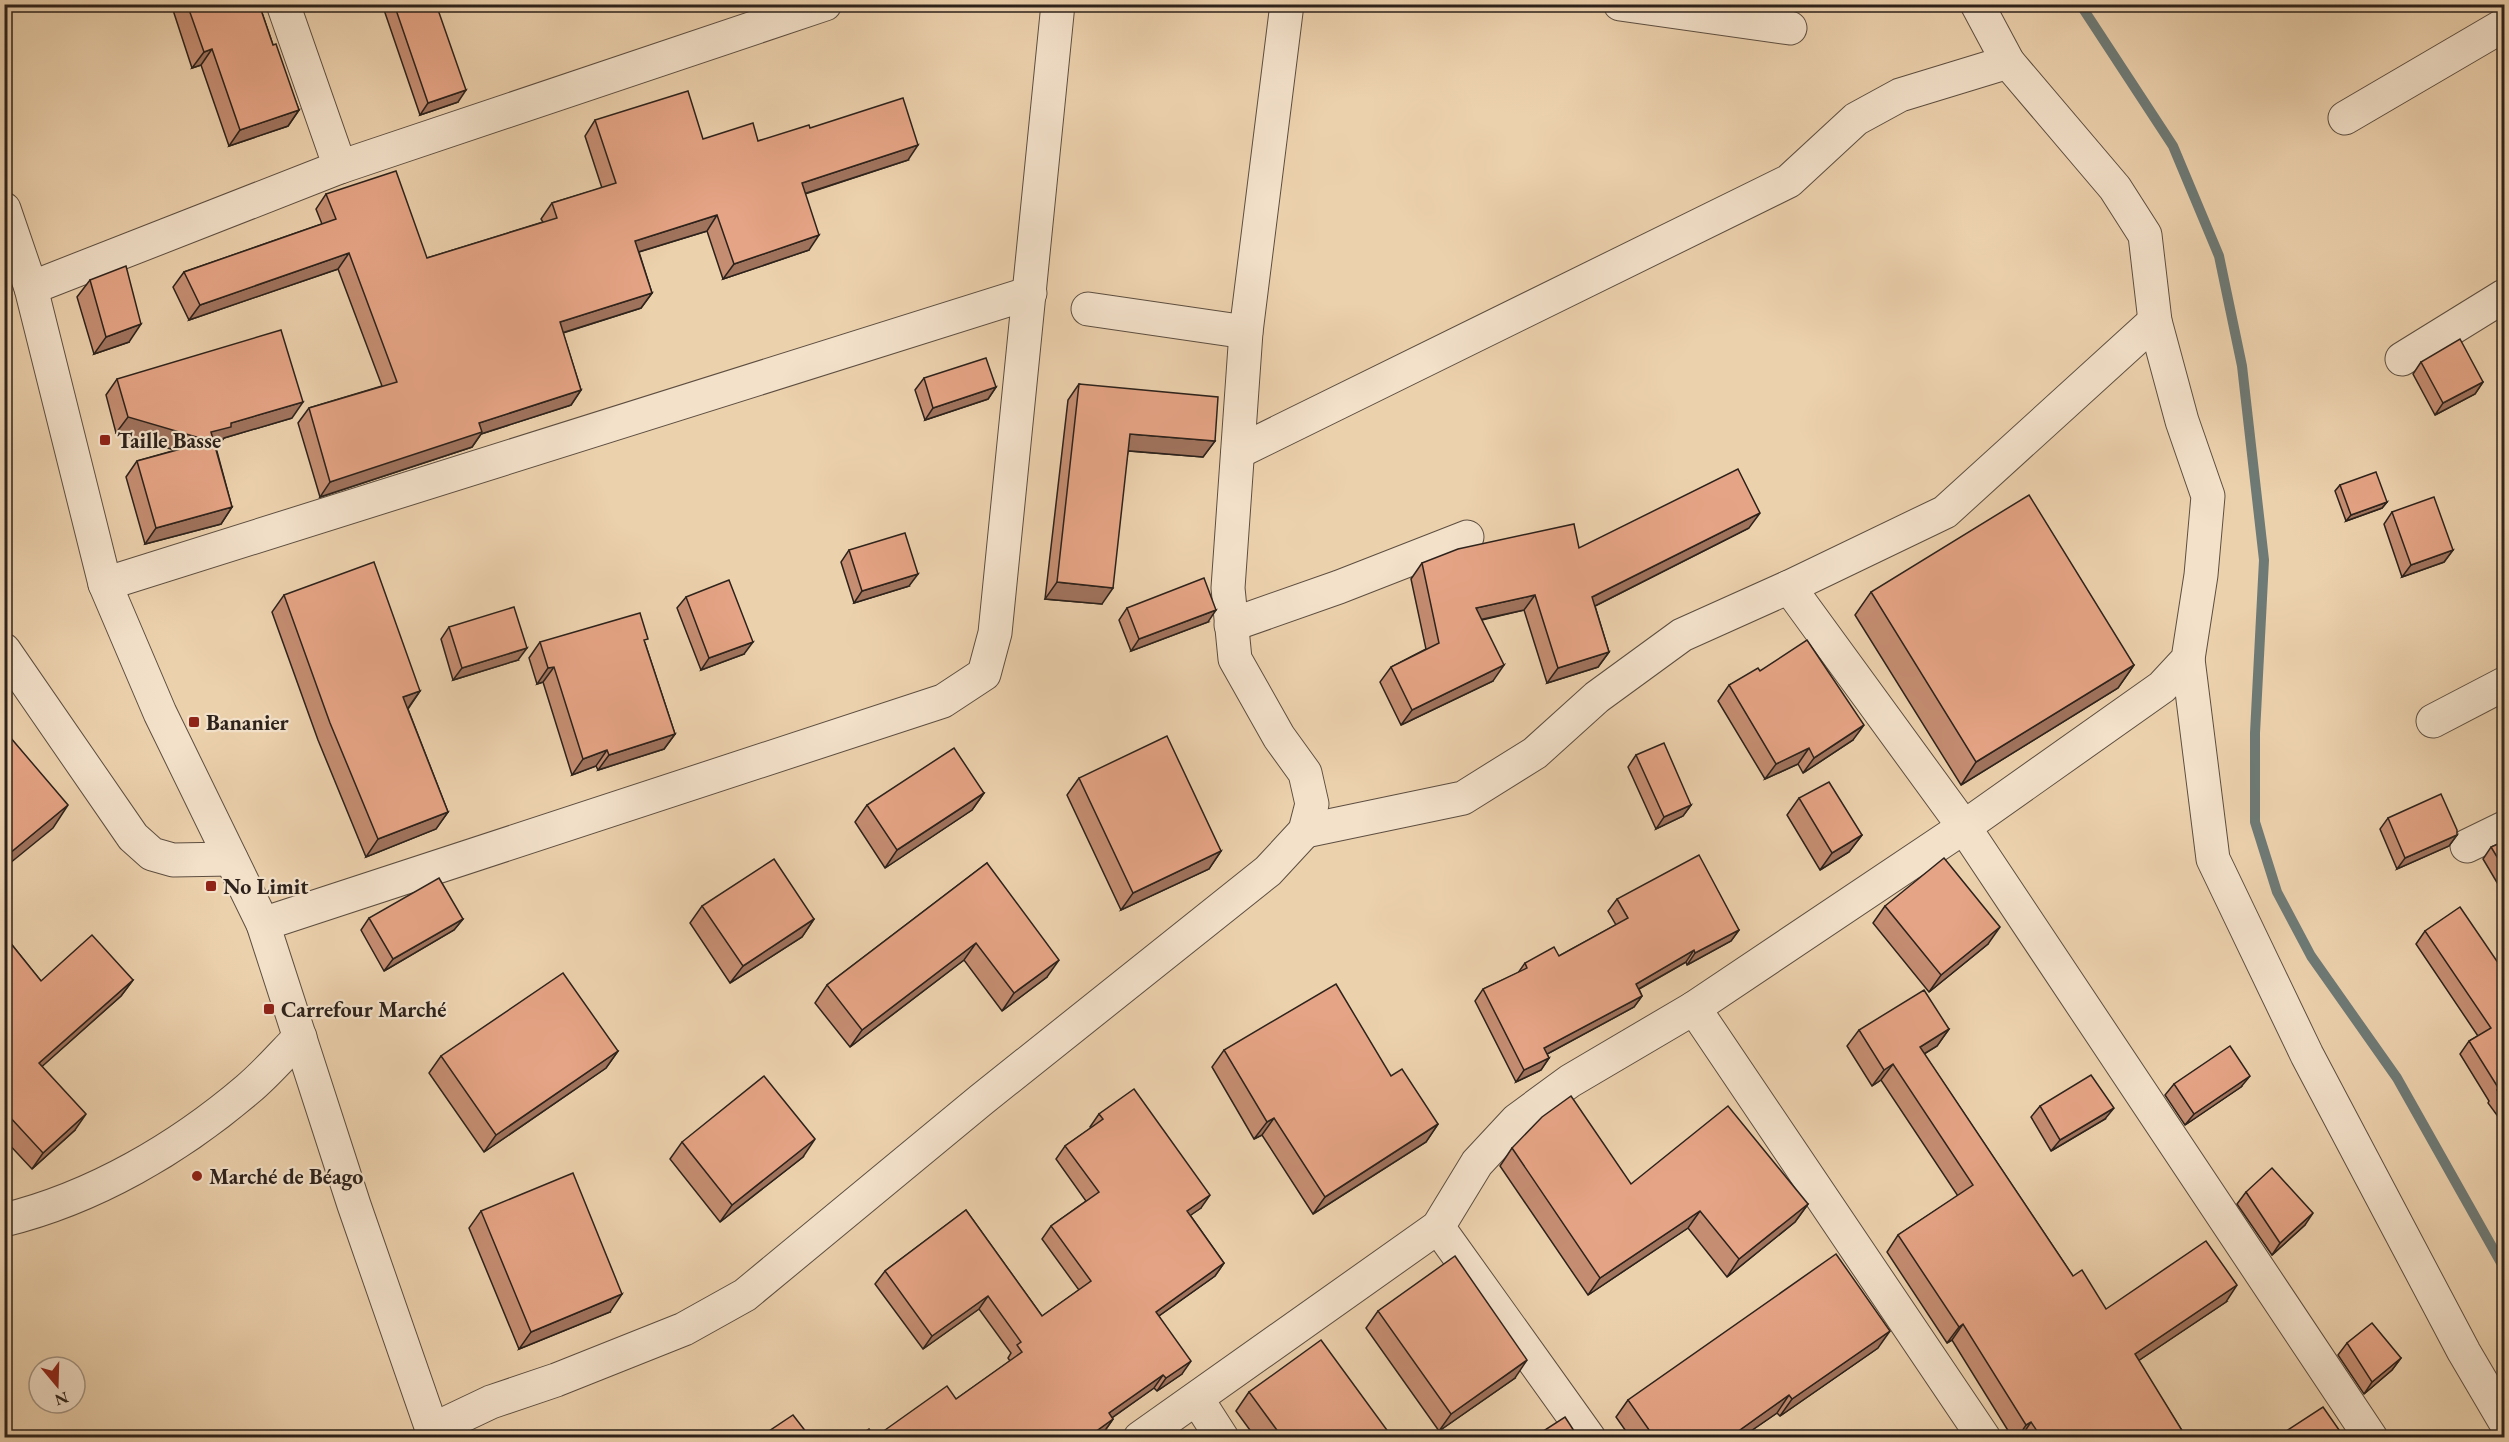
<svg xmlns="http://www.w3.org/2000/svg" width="2509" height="1442" viewBox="0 0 2509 1442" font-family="'EB Garamond',serif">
	<rect width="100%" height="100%" fill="#ecd1ad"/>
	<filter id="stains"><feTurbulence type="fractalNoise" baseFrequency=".00333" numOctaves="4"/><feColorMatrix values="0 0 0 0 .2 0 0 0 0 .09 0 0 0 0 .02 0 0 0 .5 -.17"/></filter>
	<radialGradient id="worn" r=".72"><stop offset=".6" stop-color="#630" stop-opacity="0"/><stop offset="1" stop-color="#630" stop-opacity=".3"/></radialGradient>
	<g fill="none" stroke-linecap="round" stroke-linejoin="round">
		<polyline stroke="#6e7a76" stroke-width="10" points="2080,4 2173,146 2219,256 2242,366 2264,560 2255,733 2255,822 2277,892 2311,956 2397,1078 2504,1268"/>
		<defs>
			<g id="street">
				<polyline points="283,4 340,167"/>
				<polyline points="1620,4 1790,28"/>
				<polyline points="1977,4 2008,62 2115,188 2145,235 2155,321 2182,421 2208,496 2201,575 2188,659 2162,687 1964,827 1694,1008 1984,1438"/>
				<polyline points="2345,118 2504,25"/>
				<polyline points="4,209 31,288 105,584 160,713 263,924 354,1205 435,1438"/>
				<polyline points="31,288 340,167 825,4"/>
				<polyline points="1088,309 1246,332"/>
				<polyline points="2402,359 2504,296"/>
				<polyline points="1238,452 1789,181 1856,119 1900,95 2008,62"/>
				<polyline points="105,584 1030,293"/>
				<polyline points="1789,587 1964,827 2371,1438"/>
				<polyline points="1231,625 1339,587 1467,537"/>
				<polyline points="4,650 133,837 152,854 173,860 231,859"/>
				<polyline points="2188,659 2213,859 2307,1055 2464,1352 2504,1420"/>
				<polyline points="2433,721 2504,684"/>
				<polyline points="1305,831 1463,798 1535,753 1597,697 1682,635 1789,587 1945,512 2155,321"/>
				<polyline points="2467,846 2504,828"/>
				<polyline points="263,924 943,701 984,674 995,633 1058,4"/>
				<path d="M4,1220C94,1198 179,1148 248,1089C267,1073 283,1054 300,1037"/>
				<polyline points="1438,1227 1589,1438"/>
				<polyline points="1197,1399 1222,1438"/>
				<polyline points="432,1430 491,1402 556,1380 684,1329 745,1295 981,1100 1268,871 1305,831 1312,804 1305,773 1279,737 1235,659 1228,588 1246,332 1287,4"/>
				<polyline points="1140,1438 1438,1227 1477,1163 1517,1120 1570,1081 1694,1008"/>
			</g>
		</defs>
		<use href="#street" stroke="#5d4e40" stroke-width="35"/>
		<use href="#street" stroke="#f3e1ca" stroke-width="33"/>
	</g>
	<g fill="#c58d72" stroke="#2d221b" stroke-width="1.5">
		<polygon points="171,4 259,4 273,45 299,110 288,126 229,146 201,65 192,68"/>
		<polygon points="382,4 436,4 458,102 420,115"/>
		<polygon points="595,120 703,139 758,141 810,128 908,160 805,194 809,250 723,279 707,231 639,252 652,293 641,308 563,333 581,390 571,405 481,434 472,447 320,497 298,423 309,408 382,386 338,269 189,320 173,287 184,272 322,224 316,209 326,194 427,258 543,222 541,219 552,203 602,188 585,136"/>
		<polygon points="90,280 129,342 94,354 77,297"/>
		<polygon points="2421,362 2483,382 2475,394 2435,415 2413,374"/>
		<polygon points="924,378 996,387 988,399 925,420 915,390"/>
		<polygon points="117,379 292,418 224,438 220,443 215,444 232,507 221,524 145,544 126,477 137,461 176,450 116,433 106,395"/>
		<polygon points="1079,384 1215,441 1203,457 1128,451 1102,604 1045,599 1068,400"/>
		<polygon points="2340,485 2387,502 2382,508 2346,521 2335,491"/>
		<polygon points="2392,512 2453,550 2444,562 2402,577 2384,524"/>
		<polygon points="1749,528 1595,606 1609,652 1598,667 1547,683 1524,610 1482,620 1493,681 1401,725 1380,682 1391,667 1426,649 1411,579 1422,563 1579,548"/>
		<polygon points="849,550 909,586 854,603 841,562"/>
		<polygon points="1871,592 2134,665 2118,688 1961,785 1855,615"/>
		<polygon points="284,595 420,691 408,709 448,812 436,829 366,857 318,740 272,612"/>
		<polygon points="686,597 744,654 701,670 677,608"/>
		<polygon points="1127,608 1208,622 1131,651 1119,620"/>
		<polygon points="449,627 518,660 453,680 441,639"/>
		<polygon points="540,642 645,643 675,734 664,749 598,770 596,766 572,775 543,682 537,684 529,658"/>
		<polygon points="1760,671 1853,740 1803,773 1798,764 1765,779 1718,701 1729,685"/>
		<polygon points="1636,755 1691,805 1683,816 1656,829 1628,767"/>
		<polygon points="1079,778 1221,851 1209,869 1121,910 1067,795"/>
		<polygon points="984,793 972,810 885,868 855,822 867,805"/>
		<polygon points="1799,798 1862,835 1849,852 1820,870 1787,815"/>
		<polygon points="2388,818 2457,835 2449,846 2397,869 2380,829"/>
		<polygon points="2505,841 2505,896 2483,859 2491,847"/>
		<polygon points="987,863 1047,977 1002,1011 964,960 850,1047 815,1003 827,985"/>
		<polygon points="1617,899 1739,930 1731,941 1687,965 1686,962 1639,989 1642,996 1634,1007 1547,1054 1549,1058 1541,1070 1516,1082 1475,1001 1483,989 1518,973 1525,963 1559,956 1616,925 1608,911"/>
		<polygon points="702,906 814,919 802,937 730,983 690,923"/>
		<polygon points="1885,906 1988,944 1929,992 1873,923"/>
		<polygon points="369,918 463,919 454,930 384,971 361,930"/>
		<polygon points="2425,931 2505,973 2505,1126 2488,1103 2489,1101 2460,1054 2469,1041 2478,1036 2416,944"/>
		<polygon points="4,935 41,981 133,980 121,996 42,1066 75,1130 32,1169 4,1139"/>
		<polygon points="1949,1029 1937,1046 1924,1054 2073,1276 2106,1309 2226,1302 2138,1361 2186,1437 2012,1437 1952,1340 1947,1343 1887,1252 1898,1235 1958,1196 1881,1080 1872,1086 1847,1046 1859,1030"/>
		<polygon points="1224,1050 1391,1076 1438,1124 1426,1142 1313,1214 1262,1135 1254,1139 1212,1067"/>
		<polygon points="618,1051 606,1068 484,1152 429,1073 441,1056"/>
		<polygon points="2174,1084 2241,1087 2185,1125 2165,1095"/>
		<polygon points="2040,1106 2105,1119 2051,1151 2031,1117"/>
		<polygon points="1099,1114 1201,1208 1190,1215 1224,1263 1215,1276 1159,1316 1182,1374 1157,1391 1154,1388 1112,1418 1113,1419 1104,1432 1097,1437 876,1437 878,1435 956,1399 1010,1361 1008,1358 1011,1353 979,1309 923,1349 875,1284 885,1271 966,1210 1042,1316 1079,1290 1042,1239 1051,1226 1086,1201 1056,1159 1065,1146 1091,1128 1090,1127"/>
		<polygon points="682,1142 803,1157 720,1222 670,1159"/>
		<polygon points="1512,1148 1631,1184 1808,1204 1795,1222 1727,1277 1688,1228 1588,1295 1500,1166"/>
		<polygon points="2246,1192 2305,1225 2272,1255 2237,1204"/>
		<polygon points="481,1211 610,1312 519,1349 469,1228"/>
		<polygon points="1378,1311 1515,1378 1439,1431 1366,1328"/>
		<polygon points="2347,1343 2401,1358 2392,1370 2364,1394 2338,1355"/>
		<polygon points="1878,1348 1780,1416 1777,1413 1742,1437 1630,1437 1616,1417 1628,1400"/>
		<polygon points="1249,1392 1392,1437 1255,1437 1236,1411"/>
	</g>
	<g fill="#a0735d" stroke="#2d221b" stroke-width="1.5">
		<polygon points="212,49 201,65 192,68 204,52"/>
		<polygon points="466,90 458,102 420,115 428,103"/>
		<polygon points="299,110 288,126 229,146 240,130"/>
		<polygon points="918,145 908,160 791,198 802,183"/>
		<polygon points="717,215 707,231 625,256 635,241"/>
		<polygon points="819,235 809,250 723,279 734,264"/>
		<polygon points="349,253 338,269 189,320 200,305"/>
		<polygon points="652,293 641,308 549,337 560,322"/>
		<polygon points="141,324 129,342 94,354 106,337"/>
		<polygon points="2483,382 2475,394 2435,415 2443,403"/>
		<polygon points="996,387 988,399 925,420 933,408"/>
		<polygon points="581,390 571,405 481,434 472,447 320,497 330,482 479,423"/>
		<polygon points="303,402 292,418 224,438 220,443 206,446 199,457 116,433 128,417 231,423"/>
		<polygon points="1130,434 1215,441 1203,457 1119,450"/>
		<polygon points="2387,502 2382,508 2346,521 2351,515"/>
		<polygon points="232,507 221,524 145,544 156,528"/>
		<polygon points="1760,513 1749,528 1581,613 1592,597"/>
		<polygon points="2453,550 2444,562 2402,577 2411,565"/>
		<polygon points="918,574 909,586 854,603 862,591"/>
		<polygon points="1057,582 1113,588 1102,604 1045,599"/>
		<polygon points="1535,595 1524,610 1465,623 1476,608"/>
		<polygon points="1216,610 1208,622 1131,651 1139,639"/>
		<polygon points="753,642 744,654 701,670 709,658"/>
		<polygon points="527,648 518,660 453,680 462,668"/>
		<polygon points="1609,652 1598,667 1547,683 1558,668"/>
		<polygon points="1504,665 1493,681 1401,725 1412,710"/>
		<polygon points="2134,665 2118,688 1961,785 1976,762"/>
		<polygon points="554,667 543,682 537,684 548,668"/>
		<polygon points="420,691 408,708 391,714 403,697"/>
		<polygon points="1864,725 1853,740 1803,773 1814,758"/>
		<polygon points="675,734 664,749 598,770 609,755"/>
		<polygon points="1809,748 1798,764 1765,779 1776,764"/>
		<polygon points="607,750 596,766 572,775 583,759"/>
		<polygon points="984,793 972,810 885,868 897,850"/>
		<polygon points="68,805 53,828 4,868 4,858"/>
		<polygon points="1691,805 1683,816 1656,829 1664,817"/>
		<polygon points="448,812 436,829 366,857 378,839"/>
		<polygon points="1862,835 1849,852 1820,870 1832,853"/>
		<polygon points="2457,835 2449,846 2397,869 2405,858"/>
		<polygon points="1221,851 1209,869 1121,910 1133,893"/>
		<polygon points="463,919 454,930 384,971 393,959"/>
		<polygon points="814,919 802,937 730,983 743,966"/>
		<polygon points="2000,927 1988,944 1929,992 1941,975"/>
		<polygon points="1739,930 1731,941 1687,965 1695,953"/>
		<polygon points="976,943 964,960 850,1047 862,1030"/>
		<polygon points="1694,950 1686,962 1628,995 1636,984"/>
		<polygon points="1059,960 1047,977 1002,1011 1014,993"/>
		<polygon points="133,980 121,996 28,1079 39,1063"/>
		<polygon points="1642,996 1634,1007 1536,1060 1544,1048"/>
		<polygon points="1949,1029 1937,1046 1909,1063 1920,1047"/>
		<polygon points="618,1051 606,1068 484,1152 496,1135"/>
		<polygon points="1549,1058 1541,1070 1516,1082 1524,1070"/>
		<polygon points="1893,1064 1881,1080 1872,1086 1884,1070"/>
		<polygon points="2250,1076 2241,1087 2185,1125 2194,1114"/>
		<polygon points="2114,1108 2105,1119 2051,1151 2060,1140"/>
		<polygon points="86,1114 75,1130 32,1169 43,1153"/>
		<polygon points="1274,1118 1262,1135 1254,1139 1267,1122"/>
		<polygon points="1438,1124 1426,1142 1313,1214 1325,1197"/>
		<polygon points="815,1139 803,1157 720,1222 732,1205"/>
		<polygon points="1210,1195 1201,1208 1178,1224 1187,1211"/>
		<polygon points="1808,1204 1795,1222 1727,1277 1739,1259"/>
		<polygon points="1700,1211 1688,1228 1588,1295 1600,1278"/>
		<polygon points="2313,1213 2305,1225 2272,1255 2280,1243"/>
		<polygon points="1224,1263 1215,1276 1146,1325 1156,1312"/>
		<polygon points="2237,1285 2226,1302 2123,1371 2135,1354"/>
		<polygon points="622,1294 610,1312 519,1349 531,1332"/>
		<polygon points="988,1296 979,1309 923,1349 932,1336"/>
		<polygon points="1963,1324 1952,1340 1947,1343 1959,1327"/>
		<polygon points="1890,1331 1878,1348 1780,1416 1792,1399"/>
		<polygon points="2401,1358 2392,1370 2364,1394 2372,1382"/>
		<polygon points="1527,1360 1515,1378 1439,1431 1451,1414"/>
		<polygon points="1191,1361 1182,1374 1157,1391 1166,1378"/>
		<polygon points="1163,1375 1154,1388 1100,1426 1109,1413"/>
		<polygon points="1789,1395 1777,1413 1742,1437 1730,1437"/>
		<polygon points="1113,1419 1104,1432 1097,1437 1088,1437"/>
		<polygon points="2031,1422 2021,1437 2018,1437 2026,1425"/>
	</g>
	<g fill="#e5a485" stroke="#2d221b" stroke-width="1.5">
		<polygon points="187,4 259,4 273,45 276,44 299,110 240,130 212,49 204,52"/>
		<polygon points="394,4 436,4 466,90 428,103"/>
		<polygon points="688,91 703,139 753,123 758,141 809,125 810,128 903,98 918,145 802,183 819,235 734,264 717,215 635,241 652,293 560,322 581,390 479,423 482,432 330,482 309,408 397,382 349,253 200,305 184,272 336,219 326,194 396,171 427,258 557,218 552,203 616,183 595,120"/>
		<polygon points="126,266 141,324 106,337 90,280"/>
		<polygon points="281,330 303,402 231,423 231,427 211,432 232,507 156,528 137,461 210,441 128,417 117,379"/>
		<polygon points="2460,339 2483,382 2443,403 2421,362"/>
		<polygon points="986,358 996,387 933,408 924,378"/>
		<polygon points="1079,384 1218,397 1215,441 1130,434 1113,588 1057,582"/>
		<polygon points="1738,469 1760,513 1592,597 1609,652 1558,668 1535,595 1476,608 1504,665 1412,710 1391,667 1439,643 1422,563 1458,549 1574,524 1579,548"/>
		<polygon points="2376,472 2387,502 2351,515 2340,485"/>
		<polygon points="2029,495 2134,665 1976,762 1871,592"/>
		<polygon points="2434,497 2453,550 2411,565 2392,512"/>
		<polygon points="905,533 918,574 862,591 849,550"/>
		<polygon points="374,562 420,691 403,697 448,812 378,839 330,723 284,595"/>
		<polygon points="1204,578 1216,610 1139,639 1127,608"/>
		<polygon points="729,580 753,642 709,658 686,597"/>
		<polygon points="514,607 527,648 462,668 449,627"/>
		<polygon points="640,613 648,639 644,640 675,734 609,755 607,750 583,759 554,667 548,668 540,642"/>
		<polygon points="1807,640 1864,725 1814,758 1809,748 1776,764 1729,685 1758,668 1760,671"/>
		<polygon points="4,730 68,805 4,858"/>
		<polygon points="1167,736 1221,851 1133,893 1079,778"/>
		<polygon points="1664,743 1691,805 1664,817 1636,755"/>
		<polygon points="954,748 984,793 897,850 867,805"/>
		<polygon points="1829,782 1862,835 1832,853 1799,798"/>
		<polygon points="2441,794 2457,830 2457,835 2405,858 2388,818"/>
		<polygon points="2505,841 2505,870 2491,847"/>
		<polygon points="1699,855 1739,930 1695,953 1694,950 1636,984 1642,996 1544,1048 1549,1058 1524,1070 1483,989 1527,968 1525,963 1554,947 1559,956 1628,918 1617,899"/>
		<polygon points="1944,858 2000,927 1941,975 1885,906"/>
		<polygon points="774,859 814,919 743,966 702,906"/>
		<polygon points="987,863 1059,960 1014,993 976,943 862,1030 827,985"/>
		<polygon points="439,878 463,919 393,959 369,918"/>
		<polygon points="2460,907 2505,973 2505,1101 2497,1090 2499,1089 2469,1041 2491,1028 2425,931"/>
		<polygon points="4,935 41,981 92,935 133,980 39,1063 86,1114 43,1153 8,1115 4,1118"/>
		<polygon points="563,973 618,1051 496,1135 441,1056"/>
		<polygon points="1336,984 1391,1076 1402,1069 1438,1124 1325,1197 1274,1118 1267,1122 1224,1050"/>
		<polygon points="1924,990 1949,1029 1920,1047 2073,1276 2082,1270 2106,1309 2206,1241 2237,1285 2135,1354 2186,1437 2041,1437 2031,1422 2026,1425 1963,1324 1959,1327 1898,1235 1973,1185 1893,1064 1884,1070 1859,1030"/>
		<polygon points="2230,1046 2250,1076 2194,1114 2174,1084"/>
		<polygon points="2091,1075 2114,1108 2060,1140 2040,1106"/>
		<polygon points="764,1076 815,1139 732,1205 682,1142"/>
		<polygon points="1134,1089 1210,1195 1187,1211 1224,1263 1156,1312 1191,1361 1166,1378 1163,1375 1109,1413 1113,1419 1088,1437 880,1437 878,1435 947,1386 956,1399 1022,1352 1017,1345 1021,1342 988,1296 932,1336 885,1271 966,1210 1042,1316 1091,1281 1051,1226 1099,1192 1065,1146 1103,1119 1099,1114"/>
		<polygon points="1571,1096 1631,1184 1728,1106 1808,1204 1739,1259 1700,1211 1600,1278 1512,1148 1542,1117"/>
		<polygon points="2272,1168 2313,1213 2280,1243 2246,1192"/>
		<polygon points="573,1173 622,1294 531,1332 481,1211"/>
		<polygon points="1836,1254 1890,1331 1792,1399 1789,1395 1730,1437 1654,1437 1628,1400"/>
		<polygon points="1455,1256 1527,1360 1451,1414 1378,1311"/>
		<polygon points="2372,1323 2401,1358 2372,1382 2347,1343"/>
		<polygon points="1321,1340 1392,1437 1282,1437 1249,1392"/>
		<polygon points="2323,1407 2344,1437 2277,1437"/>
		<polygon points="793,1415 810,1437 760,1437"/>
		<polygon points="1565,1417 1578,1437 1534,1437"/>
		<polygon points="869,1429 875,1437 857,1437"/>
	</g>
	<g fill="#8f2418" stroke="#f3e1ca" stroke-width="2">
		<rect x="99" y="434" width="12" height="12" rx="3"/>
		<rect x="188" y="716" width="12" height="12" rx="3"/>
		<rect x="205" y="880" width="12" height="12" rx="3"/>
		<rect x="263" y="1003" width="12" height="12" rx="3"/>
		<circle cx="197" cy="1176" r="6"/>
	</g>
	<g text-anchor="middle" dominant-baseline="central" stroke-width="4.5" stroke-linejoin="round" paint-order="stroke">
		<g font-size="22" font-weight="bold" fill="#2d221b" stroke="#f3e1ca" text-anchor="start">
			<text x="117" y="440">Taille Basse</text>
			<text x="206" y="722">Bananier</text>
			<text x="223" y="886">No Limit</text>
			<text x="281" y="1009">Carrefour Marché</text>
			<text x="209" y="1176">Marché de Béago</text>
		</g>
	</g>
	<rect width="2509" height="1442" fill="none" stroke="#ecd1ad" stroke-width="24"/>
	<rect x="6" y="6" width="2497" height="1430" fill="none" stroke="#2d221b" stroke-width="3"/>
	<rect x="12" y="12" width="2485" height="1418" fill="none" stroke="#2d221b" stroke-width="1.5"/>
	<g transform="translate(57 1385) rotate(161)"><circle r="28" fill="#f3e1ca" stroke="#a49584" stroke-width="1.5"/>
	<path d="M0-4.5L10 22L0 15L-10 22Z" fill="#8f2418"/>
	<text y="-9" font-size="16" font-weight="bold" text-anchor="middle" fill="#2d221b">N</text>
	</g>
	<rect width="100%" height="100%" filter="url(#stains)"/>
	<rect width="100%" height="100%" fill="url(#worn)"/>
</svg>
